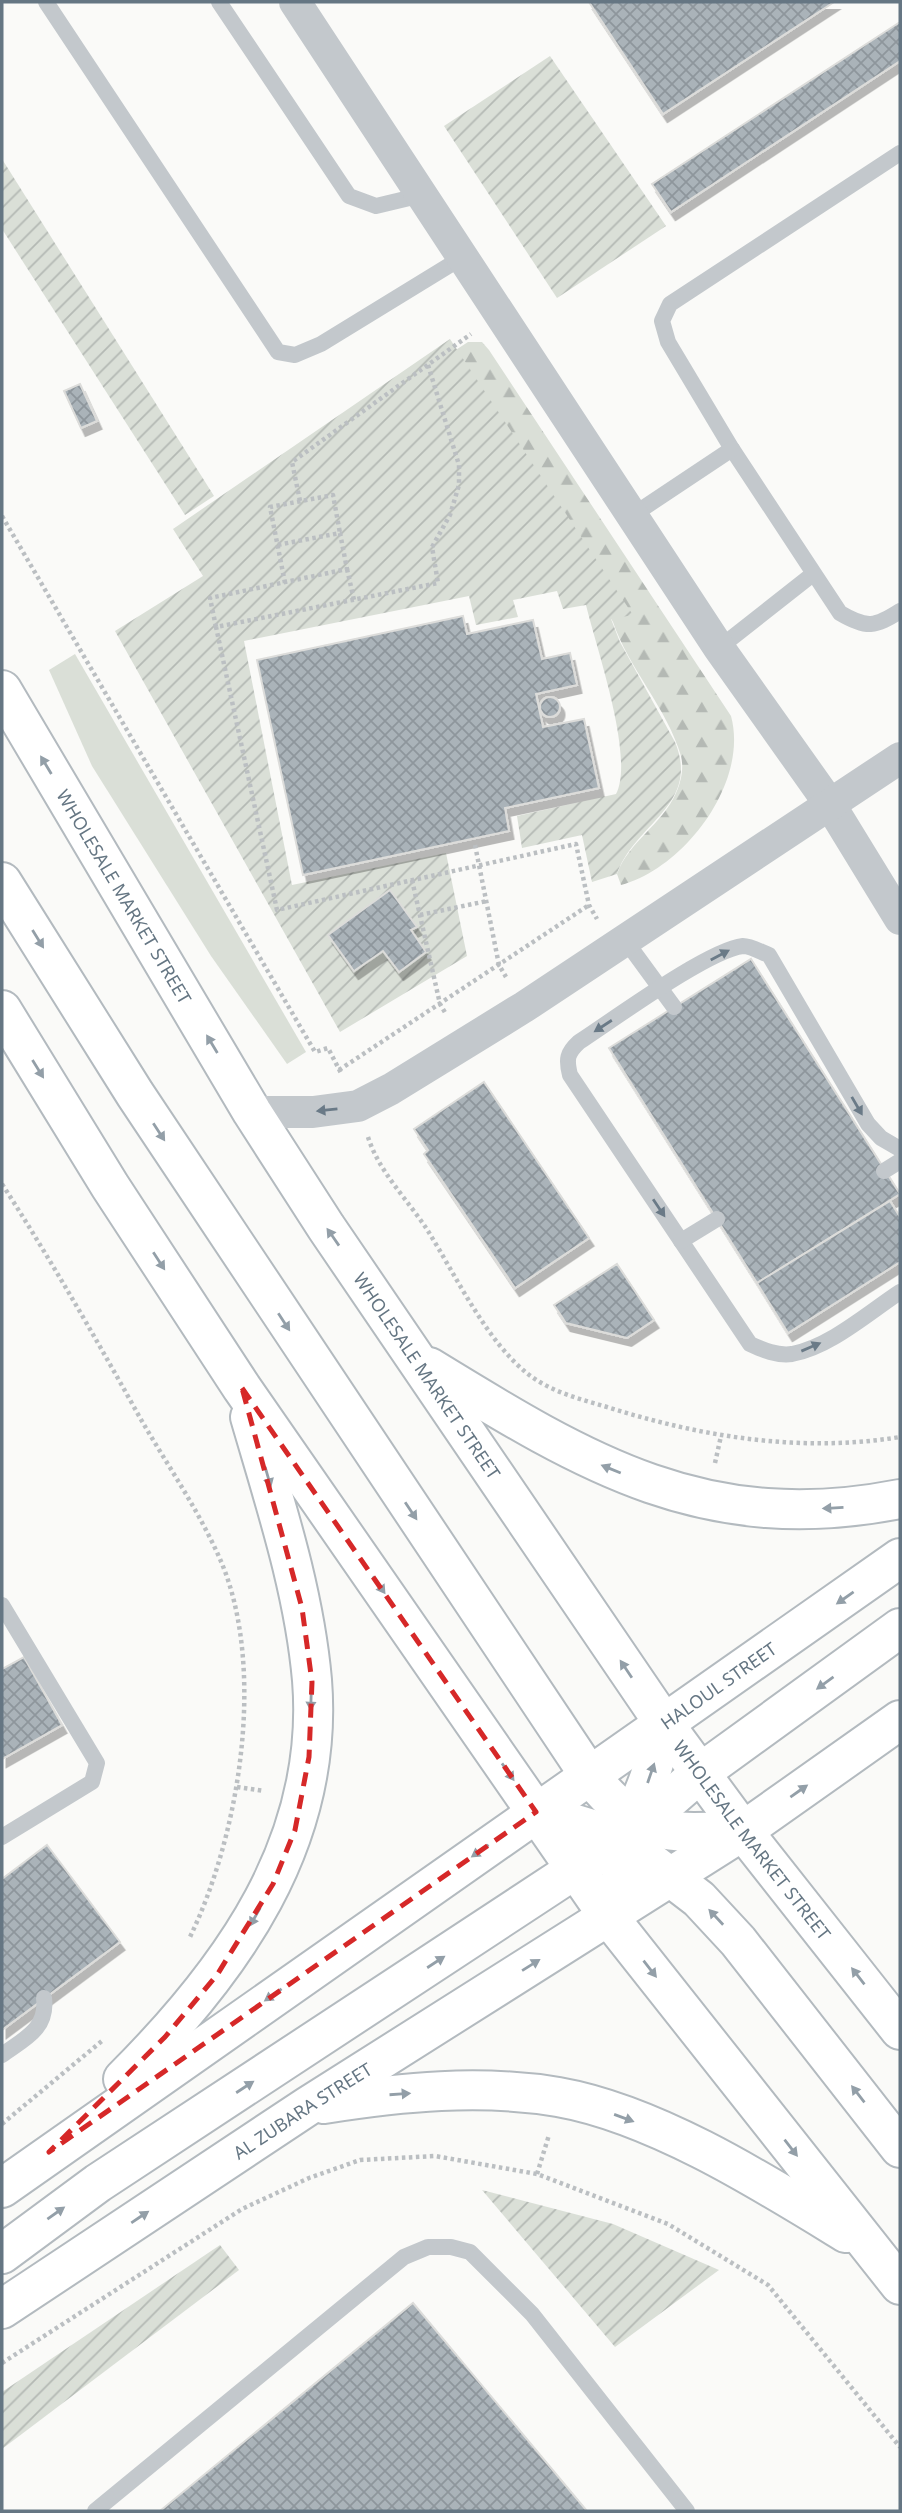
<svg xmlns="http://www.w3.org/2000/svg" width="902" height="2513" viewBox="0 0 902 2513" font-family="'Noto Sans',sans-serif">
	<defs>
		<pattern id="forest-firs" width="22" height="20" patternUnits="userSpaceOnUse" patternTransform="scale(1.75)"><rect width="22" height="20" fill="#dadfd7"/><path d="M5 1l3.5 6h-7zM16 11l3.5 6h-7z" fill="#b4b9b4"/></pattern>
		<pattern id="garden-furrows" width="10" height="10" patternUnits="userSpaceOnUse" patternTransform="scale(1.75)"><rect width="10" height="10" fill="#dadfd7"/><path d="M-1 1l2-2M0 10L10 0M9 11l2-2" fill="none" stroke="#b4b9b4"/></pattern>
		<pattern id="building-cross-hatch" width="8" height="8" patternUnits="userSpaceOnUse" patternTransform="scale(1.75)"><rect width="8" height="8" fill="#aab3b9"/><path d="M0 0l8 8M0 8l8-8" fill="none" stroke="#8e969c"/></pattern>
		<filter id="shadow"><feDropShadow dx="4.5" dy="8" stdDeviation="0" flood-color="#0004"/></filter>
	</defs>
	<rect width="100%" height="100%" fill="#fafaf8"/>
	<polygon fill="#dadfd7" points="75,654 306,1052 287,1064 211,956 92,766 49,670"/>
	<path fill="url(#forest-firs)" d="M468,342H482L489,350L731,716C749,782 685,868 621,885L617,874C629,841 662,825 676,793C681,782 684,768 681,756C667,708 629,669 613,622L448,355Z"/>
	<g fill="url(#garden-furrows)">
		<polygon points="550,56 666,226 557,298 444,126"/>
		<polygon points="2,159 214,496 185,515 2,229"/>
		<path d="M450,339L633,615L611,619L620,642L675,742C701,805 635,823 617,874L592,882L582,835L522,848L517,816L616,794C635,758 596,647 586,605L563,609L557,591L513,600L518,617L476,625L469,596L244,641L292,885L446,853L467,956L340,1032L115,631L203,576L173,529Z"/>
		<polygon points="482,2190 613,2224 719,2270 615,2347"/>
		<polygon points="220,2245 239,2270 2,2449 2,2392"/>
	</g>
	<g fill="url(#building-cross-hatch)" stroke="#dcdcda" stroke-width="2" filter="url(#shadow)">
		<polygon points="589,2 834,2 663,114"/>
		<polygon points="900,22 900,61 671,212 652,184"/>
		<polygon points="80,384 97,421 81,428 64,391"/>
		<polygon points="463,616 467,634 533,620 542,659 570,653 577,685 536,694 543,727 584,719 599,788 505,808 509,831 303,875 257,660"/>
		<circle cx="550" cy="707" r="10"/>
		<polygon points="390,890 417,927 411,930 426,952 399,972 383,951 354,971 328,935"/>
		<polygon points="751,959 900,1194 757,1283 609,1048"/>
		<polygon points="484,1082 589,1238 515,1288 424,1154 428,1150 414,1129"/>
		<polygon points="890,1201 900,1217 900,1262 788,1333 757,1283"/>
		<polygon points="617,1264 654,1320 627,1338 566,1323 554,1305"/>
		<polygon points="24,1657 62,1725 2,1759 2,1669"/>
		<polygon points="47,1845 120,1942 2,2030 2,1879"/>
		<polygon points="413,2303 587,2511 160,2511"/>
	</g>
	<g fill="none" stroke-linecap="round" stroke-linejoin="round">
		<defs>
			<g id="secondary">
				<path id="s1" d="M2,690L252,1112L326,1227L665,1725L743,1831L900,2030"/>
				<path d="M2,882L135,1094L589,1775C644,1841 663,1832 743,1831"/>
				<polyline points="2,1010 110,1186 242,1388 608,1916 900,2285"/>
				<path d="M429,1367C587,1464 706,1537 900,1499"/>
				<polyline points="536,1812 618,1837 699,1899 738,1941 900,2148"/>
				<polyline points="608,1916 632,1846 661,1807 700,1773 900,1628"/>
				<path d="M123,2079C232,1970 325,1842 312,1680C304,1590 275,1503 250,1417"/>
				<path d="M324,2104C401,2092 480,2084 558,2097C655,2114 763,2182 846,2233"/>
				<path id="s2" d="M2,2188L900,1558"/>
				<path d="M2,2254L98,2183L600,1853C640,1820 652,1773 665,1725"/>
				<path id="s3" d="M2,2309L308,2106L743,1831L900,1720"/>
			</g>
		</defs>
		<use href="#secondary" stroke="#b3babf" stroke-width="42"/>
		<g stroke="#bbbfc2" stroke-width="4.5" stroke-dasharray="3.5 3.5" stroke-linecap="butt">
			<polyline points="428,365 459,465 459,485 450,515 432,547 438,583 216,627 277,910 576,844 589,905 597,919"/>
			<polyline points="300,501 292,462 471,334"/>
			<polyline points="2,516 315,1052 328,1048 342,1075"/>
			<polyline points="347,569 354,600"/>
			<polyline points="285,583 270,507 333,495 340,533"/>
			<polyline points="216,627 210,598 347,569 340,533 277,545"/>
			<polyline points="475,845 499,965 506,977"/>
			<polyline points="412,880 440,1004 446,1014"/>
			<polyline points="420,915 487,901"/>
			<polyline points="339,1070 589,905"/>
			<path d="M368,1137C379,1172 408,1200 428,1231C456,1276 487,1342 528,1374C551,1392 580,1399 607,1407C702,1437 801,1453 900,1437"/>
			<path d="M2,1184C51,1260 95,1337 139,1416C166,1463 198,1509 220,1559C267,1667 240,1835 189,1939"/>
			<polyline points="715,1463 721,1436"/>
			<polyline points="237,1787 264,1791"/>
			<polyline points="2,2124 103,2040"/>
			<polyline points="537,2174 549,2135"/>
			<polyline points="2,2363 242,2209 309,2178 360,2160 435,2156 537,2174 668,2224 768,2285 900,2447"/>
		</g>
		<g stroke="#c3c8cc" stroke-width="16">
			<polyline points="46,2 278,352 295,355 321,344 463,257"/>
			<polyline points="219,2 349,196 376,206 422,195"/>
			<path d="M900,153L670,304L662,321L668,342L732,449L840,613C867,629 875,627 900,611"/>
			<polyline points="633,515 732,449"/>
			<polyline points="719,648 813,574"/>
			<polyline points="625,940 674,1007"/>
			<path d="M900,1149L881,1138L868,1124L769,955C761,952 751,946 743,946C708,950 613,1020 579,1042C567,1053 566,1059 570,1075L750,1344C763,1350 777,1356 792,1354C830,1347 868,1313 900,1292"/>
			<polyline points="884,1171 900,1161"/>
			<polyline points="681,1241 717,1219"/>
			<polyline points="2,1605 97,1763 92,1782 2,1837"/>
			<path d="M2,2055C24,2039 48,2029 44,1998"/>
			<polyline points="95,2511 404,2257 428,2247 451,2247 470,2252 532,2314 687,2511"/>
		</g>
		<g stroke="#c3c8cc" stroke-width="32">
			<polyline points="295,2 719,648 829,803 900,919"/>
			<polyline points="252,1112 313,1112 358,1106 391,1089 524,1007 900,758"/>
		</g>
		<use href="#secondary" stroke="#fff" stroke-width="38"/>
	</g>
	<defs><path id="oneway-solid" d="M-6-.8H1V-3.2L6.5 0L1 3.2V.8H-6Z" transform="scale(1.75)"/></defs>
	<g fill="#939fa8">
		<use href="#oneway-solid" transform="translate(46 765) rotate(-121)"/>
		<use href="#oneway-solid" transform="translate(38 939) rotate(58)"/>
		<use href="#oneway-solid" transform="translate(212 1044) rotate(-121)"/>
		<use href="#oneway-solid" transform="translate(38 1069) rotate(58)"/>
		<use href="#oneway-solid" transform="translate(159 1132) rotate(57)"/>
		<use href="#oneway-solid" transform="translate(333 1237) rotate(-125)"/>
		<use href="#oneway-solid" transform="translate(159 1261) rotate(57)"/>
		<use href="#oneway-solid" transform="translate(284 1322) rotate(57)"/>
		<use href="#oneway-solid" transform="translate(611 1469) rotate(-158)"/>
		<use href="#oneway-solid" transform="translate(268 1477) rotate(74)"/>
		<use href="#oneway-solid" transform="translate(833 1508) rotate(177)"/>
		<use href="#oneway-solid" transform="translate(411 1511) rotate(56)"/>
		<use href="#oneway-solid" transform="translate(379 1585) rotate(55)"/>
		<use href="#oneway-solid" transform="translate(845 1598) rotate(145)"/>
		<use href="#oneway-solid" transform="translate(626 1669) rotate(-124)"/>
		<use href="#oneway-solid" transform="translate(825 1683) rotate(144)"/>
		<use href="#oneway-solid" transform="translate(311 1700) rotate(92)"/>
		<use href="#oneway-solid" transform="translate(508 1772) rotate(55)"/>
		<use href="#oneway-solid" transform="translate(651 1773) rotate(-71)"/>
		<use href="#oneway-solid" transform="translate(799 1791) rotate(-35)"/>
		<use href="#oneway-solid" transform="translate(480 1851) rotate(145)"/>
		<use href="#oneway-solid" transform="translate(255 1917) rotate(120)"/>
		<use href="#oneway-solid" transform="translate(716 1917) rotate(-133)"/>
		<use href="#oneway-solid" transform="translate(436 1962) rotate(-33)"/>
		<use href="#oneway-solid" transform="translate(531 1965) rotate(-32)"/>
		<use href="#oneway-solid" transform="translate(650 1969) rotate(52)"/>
		<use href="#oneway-solid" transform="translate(858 1976) rotate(-128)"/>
		<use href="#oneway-solid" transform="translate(273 1995) rotate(145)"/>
		<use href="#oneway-solid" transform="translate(245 2087) rotate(-33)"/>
		<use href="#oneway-solid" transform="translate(400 2094) rotate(-4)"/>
		<use href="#oneway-solid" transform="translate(858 2094) rotate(-128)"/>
		<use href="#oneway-solid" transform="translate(624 2118) rotate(20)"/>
		<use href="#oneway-solid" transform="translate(791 2148) rotate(52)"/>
		<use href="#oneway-solid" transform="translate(56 2213) rotate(-35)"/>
		<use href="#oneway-solid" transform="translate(140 2217) rotate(-34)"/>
	</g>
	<g fill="#6a7a87">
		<use href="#oneway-solid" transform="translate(720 955) rotate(-28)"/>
		<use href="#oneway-solid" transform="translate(603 1026) rotate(147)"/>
		<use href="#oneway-solid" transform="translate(857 1106) rotate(60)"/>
		<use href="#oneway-solid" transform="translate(327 1110) rotate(174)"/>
		<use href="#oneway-solid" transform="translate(659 1208) rotate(56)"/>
		<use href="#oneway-solid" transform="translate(811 1347) rotate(-23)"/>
	</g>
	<path fill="none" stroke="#d62828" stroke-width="5" stroke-dasharray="14 9" stroke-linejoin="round" d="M242,1388L536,1812L49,2152L165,2037L217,1975L273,1884L295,1830L309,1757L312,1682L302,1608Z"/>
	<g text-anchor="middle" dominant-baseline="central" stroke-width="7" stroke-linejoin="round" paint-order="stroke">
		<g font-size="18" fill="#657683" stroke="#fff">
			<text stroke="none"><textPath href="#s1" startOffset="240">WHOLESALE MARKET STREET</textPath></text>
			<text stroke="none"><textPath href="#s1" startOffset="807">WHOLESALE MARKET STREET</textPath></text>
			<text stroke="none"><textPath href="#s2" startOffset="875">HALOUL STREET</textPath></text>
			<text stroke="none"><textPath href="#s1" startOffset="1374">WHOLESALE MARKET STREET</textPath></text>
			<text stroke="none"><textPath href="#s3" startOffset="360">AL ZUBARA STREET</textPath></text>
		</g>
	</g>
	<rect width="902" height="2513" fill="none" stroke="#657683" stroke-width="7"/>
</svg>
